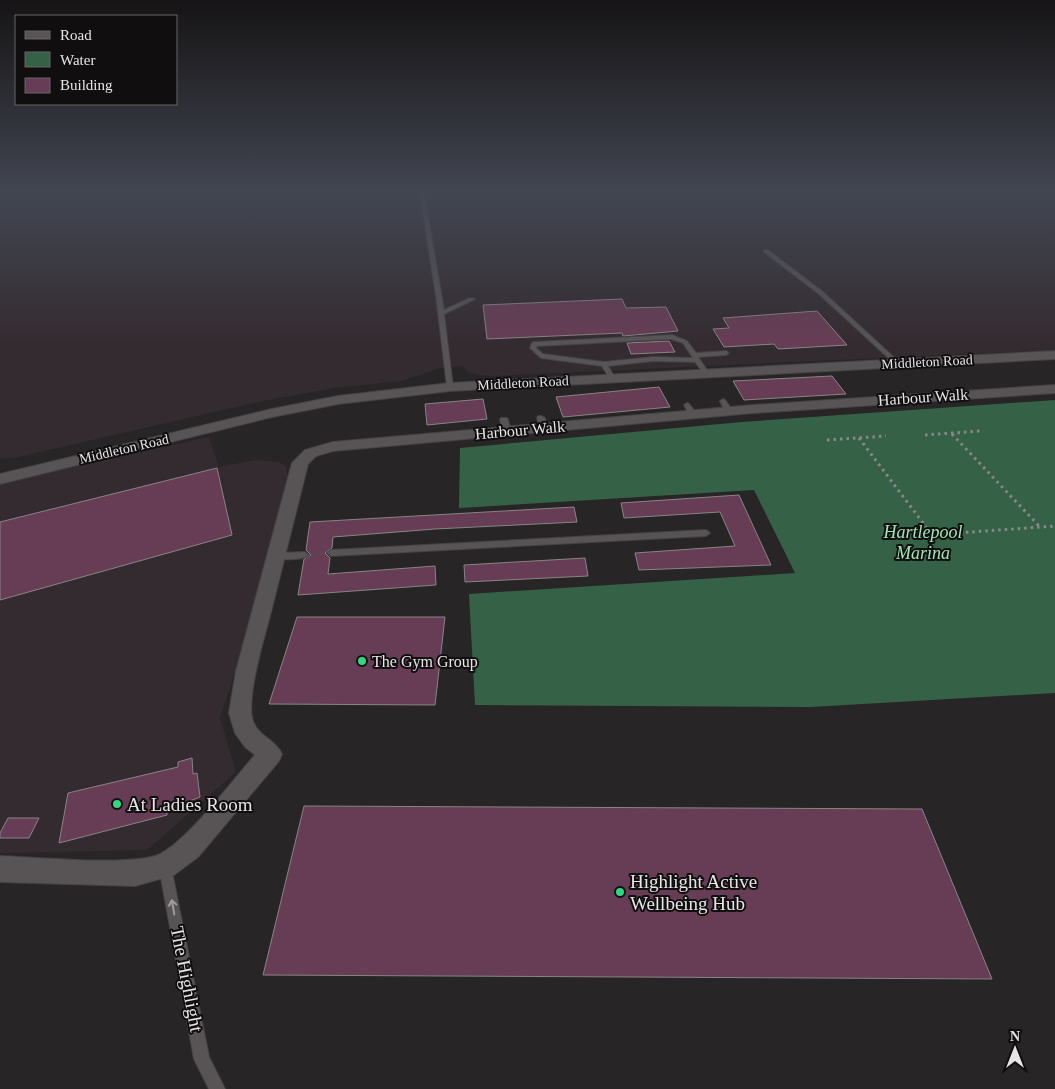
<svg xmlns="http://www.w3.org/2000/svg" width="1055" height="1089" viewBox="0 0 1055 1089" font-family="Georgia,serif">
	<rect width="100%" height="100%" fill="#282526"/>
	<g fill="#342b30">
		<polygon points="4,193 1055,193 1055,350 492,376 477,375 468,372 463,366 440,368 402,381 334,388 258,402 18,457 0,459 0,199"/>
		<polygon points="209,437 219,467 256,460 279,462 286,466 288,477 260,594 220,718 236,772 147,850 0,853 0,483"/>
	</g>
	<polygon fill="#356246" points="1055,400 1055,693 811,707 475,705 469,594 795,573 754,490 459,508 460,448 742,422"/>
	<g fill="#673d55" stroke="#888486">
		<polygon points="622,299 626,308 666,307 678,331 623,336 622,333 487,339 483,305"/>
		<polygon points="817,311 847,345 778,349 774,344 724,347 713,329 729,328 723,318"/>
		<polygon points="669,341 675,352 631,354 627,343"/>
		<polygon points="832,376 846,394 744,400 733,381"/>
		<polygon points="659,387 670,407 563,417 556,397"/>
		<polygon points="483,399 487,419 427,425 425,404"/>
		<polygon points="217,468 232,535 0,600 0,522"/>
		<polygon points="739,495 771,565 639,570 635,553 735,546 720,512 624,518 621,503"/>
		<polygon points="574,507 577,522 435,529 333,537 332,548 325,553 330,558 328,574 435,566 436,585 298,595 304,559 311,555 306,550 310,522"/>
		<polygon points="585,558 588,576 465,582 464,565"/>
		<polygon points="297,617 445,617 435,705 269,704"/>
		<polygon points="192,758 193,774 197,773 200,797 167,810 167,815 59,843 68,793 178,767 178,762"/>
		<polygon points="304,806 922,809 992,979 263,975"/>
		<polygon points="8,818 39,818 29,838 0,838 0,833"/>
	</g>
	<g fill="none" stroke-linecap="round" stroke-linejoin="round">
		<defs>
			<g id="lane">
				<polygon points="420,193 424,193 444,310 470,298 475,299 444,314 453,387 450,389 447,387 436,296"/>
				<polygon points="764,250 768,250 823,292 899,362 899,364 895,364 819,294 764,252"/>
				<path d="M672,335L687,341L696,353L726,351L729,353L726,355L698,357L709,373L706,375L704,374L695,362L653,361L608,366L615,378L612,380L610,379L602,366L541,358L530,348L532,343L534,342ZM671,339L683,343L693,358L653,357L604,362L543,354L536,348L537,346Z"/>
				<polygon points="723,399 725,400 733,411 731,412 727,412 725,411 720,401"/>
				<polygon points="687,403 689,404 697,414 696,416 690,416 684,405"/>
				<polygon points="538,416 541,416 545,418 548,428 547,430 544,430 540,428 537,418"/>
				<polygon points="501,418 507,418 508,420 511,431 510,433 504,433 503,431 500,420"/>
				<polygon points="706,530 710,533 706,536 331,556 327,553 331,550"/>
				<path d="M305,552L309,555C304,560 278,561 273,556L277,553Z"/>
				<polygon points="165,861 170,862 209,1057 225,1089 209,1089 194,1059 159,867 160,862"/>
			</g>
			<g id="street">
				<polygon points="1055,351 1055,359 450,391 338,404 272,417 0,484 0,474 272,409 338,396 450,383"/>
				<path d="M1055,385V393L753,413L333,451L316,456L308,464C296,512 284,560 272,608C266,632 245,699 253,721C258,736 276,740 282,754L279,761L198,857L174,875L135,886L0,882V856C33,857 135,867 160,854C188,840 232,781 255,755L245,747L235,733L229,713L236,671L292,463L305,450L333,442L753,405Z"/>
			</g>
		</defs>
		<use href="#lane" stroke="#444243" stroke-width="2"/>
		<use href="#street" stroke="#444243" stroke-width="2"/>
		<g stroke="#898788" stroke-width="3" stroke-dasharray="2.5 4" stroke-linecap="butt">
			<polyline points="952,434 1040,527"/>
			<polyline points="925,435 980,431"/>
			<polyline points="859,438 932,535"/>
			<polyline points="827,440 886,436"/>
			<polyline points="901,537 1055,526"/>
		</g>
		<use href="#lane" fill="#585456" fill-rule="evenodd"/>
		<use href="#street" fill="#585456" fill-rule="evenodd"/>
	</g>
	<defs><path id="oneway-shaft" d="M-6 0H5M1.5-3L5.5 0L1.5 3" fill="none" stroke-width="1.6" stroke-linecap="round" stroke-linejoin="round" transform="scale(1.25)"/></defs>
	<use stroke="#a09c9e" href="#oneway-shaft" transform="translate(173 907) rotate(-100)"/>
	<linearGradient id="sky" x2="0" y2="1"><stop stop-color="#161415"/><stop offset="0.56" stop-color="#424652"/><stop offset="1" stop-color="#424652" stop-opacity="0"/></linearGradient>
	<rect width="1055" height="345" fill="url(#sky)"/>
	<g fill="#30d882" stroke="#100e0f" stroke-width="2">
		<circle cx="362" cy="661" r="5"/>
		<circle cx="117" cy="804" r="5"/>
		<circle cx="620" cy="892" r="5"/>
	</g>
	<g text-anchor="middle" dominant-baseline="central" stroke-width="4" stroke-linejoin="round" paint-order="stroke">
		<g font-size="14" fill="#e7e5e6" stroke="#100e0f">
			<text transform="translate(927 362) rotate(-3)">Middleton Road</text>
			<text transform="translate(523 383) rotate(-3)">Middleton Road</text>
			<text transform="translate(124 449) rotate(-13)">Middleton Road</text>
		</g>
		<g font-size="16" fill="#e7e5e6" stroke="#100e0f">
			<text transform="translate(923 397) rotate(-4)">Harbour Walk</text>
			<text transform="translate(520 430) rotate(-5)">Harbour Walk</text>
		</g>
		<g font-size="16" fill="#e7e5e6" stroke="#100e0f" text-anchor="start">
			<text x="372" y="661">The Gym Group</text>
		</g>
		<g font-size="18" font-style="italic" fill="#9fe7b7" stroke="#100e0f">
			<text x="923" y="532">Hartlepool<tspan x="923" dy="21">Marina</tspan></text>
		</g>
		<g font-size="19" fill="#e7e5e6" stroke="#100e0f" text-anchor="start">
			<text x="127" y="804">At Ladies Room</text>
			<text x="630" y="881">Highlight Active<tspan x="630" dy="22">Wellbeing Hub</tspan></text>
		</g>
		<g font-size="19" fill="#e7e5e6" stroke="#100e0f">
			<text transform="translate(187 979) rotate(79)">The Highlight</text>
		</g>
	</g>
	<rect x="15" y="15" width="162" height="90" fill="#100e0f" stroke="#666465"/>
	<rect x="25" y="31" width="25" height="8" fill="#585456" stroke="#666465"/>
	<text x="60" y="40" font-size="15" fill="#e7e5e6">Road</text>
	<rect x="25" y="52" width="25" height="15" fill="#356246" stroke="#666465"/>
	<text x="60" y="65" font-size="15" fill="#e7e5e6">Water</text>
	<rect x="25" y="78" width="25" height="15" fill="#673d55" stroke="#666465"/>
	<text x="60" y="90" font-size="15" fill="#e7e5e6">Building</text>
	<g transform="translate(1015 1049)" stroke="#100e0f" stroke-width="4" paint-order="stroke">
	<path d="M0-4L9 19L0 12L-9 19Z" fill="#e7e5e6"/>
	<text y="-8" font-size="14" font-weight="bold" text-anchor="middle" fill="#e7e5e6">N</text>
	</g>
</svg>
